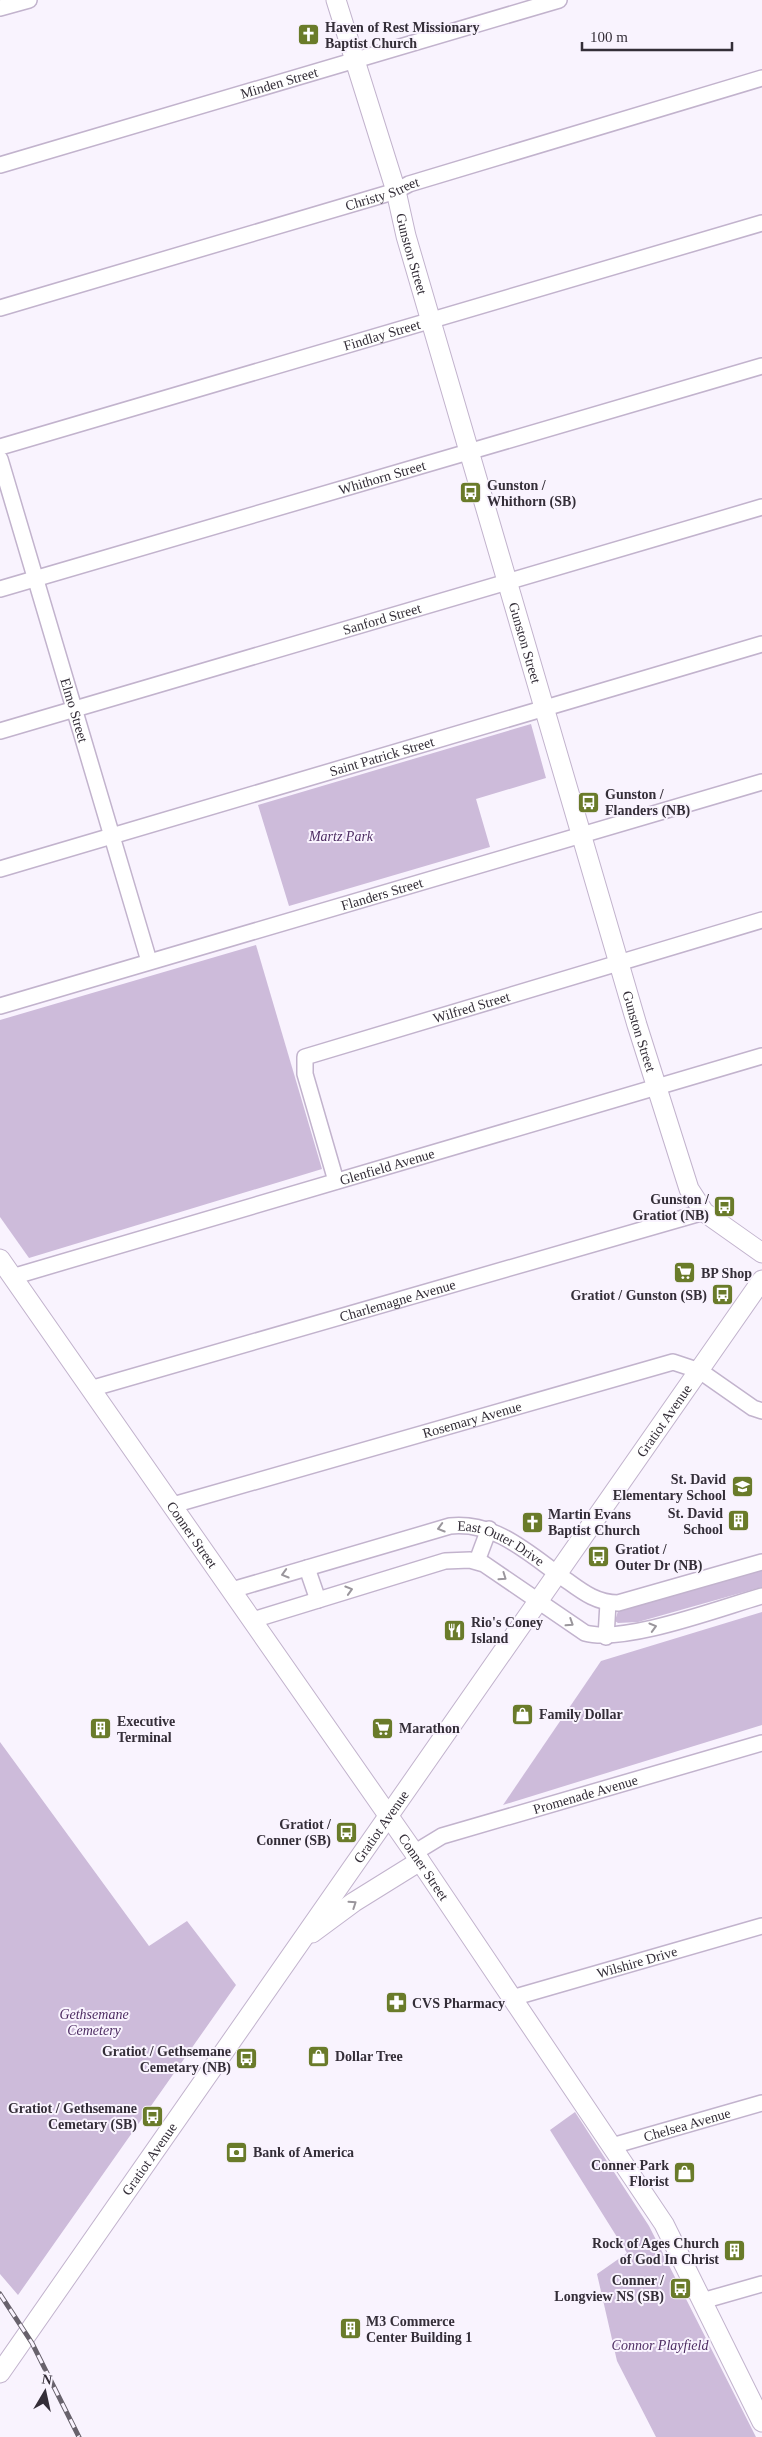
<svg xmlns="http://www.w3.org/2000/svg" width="762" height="2437" viewBox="0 0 762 2437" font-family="Georgia,serif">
	<rect width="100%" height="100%" fill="#f9f3fe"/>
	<g fill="#cdbbda">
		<polygon points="531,724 546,778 476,799 490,847 289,906 258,805"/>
		<polygon points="256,945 322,1169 29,1258 0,1217 0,1020"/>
		<polygon points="762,1569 762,1587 638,1622 618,1623 615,1621 618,1611 629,1607"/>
		<polygon points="762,1612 762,1725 503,1805 601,1661"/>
		<polygon points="0,1742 149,1946 187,1921 236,1985 18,2295 0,2274"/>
		<polygon points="575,2112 649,2226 756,2437 656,2437 617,2361 597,2274 627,2253 550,2130"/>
	</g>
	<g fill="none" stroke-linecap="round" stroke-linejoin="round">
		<defs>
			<g id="minor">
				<polyline points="0,8 29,0"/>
				<path id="s1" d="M0,165L559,0"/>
				<path id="s2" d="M0,308L396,191L409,184L762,78"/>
				<path id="s3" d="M0,447L762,223"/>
				<path id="s4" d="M0,459L149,961"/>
				<path id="s5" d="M0,589L762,366"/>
				<path id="s6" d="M0,731L762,507"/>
				<path id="s7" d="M0,869L762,644"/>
				<path id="s8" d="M0,1006L762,782"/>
				<path id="s9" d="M336,1181L305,1074V1057L762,920"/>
				<path id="s10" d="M12,1277L762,1056"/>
				<path id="s11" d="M90,1389L704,1212"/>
				<path id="s12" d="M173,1505L673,1362L700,1371L753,1408L762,1411"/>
				<polyline points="477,1561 489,1529"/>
				<polyline points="307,1568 318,1600"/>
				<path id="s13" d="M232,1590L450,1526C498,1521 532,1557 569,1582C584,1593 598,1603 618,1603L762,1562"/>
				<path d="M253,1620L445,1561L470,1560L484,1564L585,1633C625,1644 720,1608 762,1596"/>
				<polyline points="606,1637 608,1603"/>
				<path id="s14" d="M414,1853L442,1836L762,1743"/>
				<path id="s15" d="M512,1998L762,1926"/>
				<path id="s16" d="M612,2146L762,2103"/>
				<polyline points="702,2301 762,2284"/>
			</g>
			<g id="major">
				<path id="s17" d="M336,0L396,191L406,236L637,1025L689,1189L704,1212L762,1253"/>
				<path id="s18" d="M0,1259L420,1861L664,2224L762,2422"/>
				<polyline points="312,1933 354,1902 420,1861"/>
				<path id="s19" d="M0,2373L762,1280"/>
			</g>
		</defs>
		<use href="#minor" stroke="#c2b3cd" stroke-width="18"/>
		<use href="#major" stroke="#c2b3cd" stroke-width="21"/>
		<use href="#minor" stroke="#fff" stroke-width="15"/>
		<use href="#major" stroke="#fff" stroke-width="19"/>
		<defs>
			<polyline id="rail" points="0,2294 32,2343 79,2437"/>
		</defs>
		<use href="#rail" stroke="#68626c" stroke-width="5"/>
		<use href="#rail" stroke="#f9f3fe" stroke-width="3" stroke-dasharray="9" stroke-linecap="butt"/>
	</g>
	<defs><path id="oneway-chevron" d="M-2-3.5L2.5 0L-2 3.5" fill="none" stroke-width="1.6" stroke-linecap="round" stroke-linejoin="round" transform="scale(1.25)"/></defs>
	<g stroke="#9a969c">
		<use href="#oneway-chevron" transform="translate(441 1528) rotate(164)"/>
		<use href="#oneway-chevron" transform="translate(285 1574) rotate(164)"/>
		<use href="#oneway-chevron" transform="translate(503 1577) rotate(35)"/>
		<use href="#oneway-chevron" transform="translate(349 1590) rotate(-17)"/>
		<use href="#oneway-chevron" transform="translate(570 1623) rotate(33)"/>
		<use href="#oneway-chevron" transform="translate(653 1627) rotate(-16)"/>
		<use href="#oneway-chevron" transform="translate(353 1904) rotate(-34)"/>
	</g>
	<defs>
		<symbol id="church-square" viewBox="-11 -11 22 22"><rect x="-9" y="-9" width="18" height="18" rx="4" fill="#6a7b2a" stroke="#f9f3fe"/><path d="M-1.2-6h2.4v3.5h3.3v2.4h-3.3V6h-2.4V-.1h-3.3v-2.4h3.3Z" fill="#fff"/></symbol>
		<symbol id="bus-square" viewBox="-11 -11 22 22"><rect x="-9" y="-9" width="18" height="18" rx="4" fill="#6a7b2a" stroke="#f9f3fe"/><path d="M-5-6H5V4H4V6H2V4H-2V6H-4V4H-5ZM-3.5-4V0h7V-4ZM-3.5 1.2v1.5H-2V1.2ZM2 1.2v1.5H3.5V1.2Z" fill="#fff"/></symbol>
		<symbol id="supermarket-square" viewBox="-11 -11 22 22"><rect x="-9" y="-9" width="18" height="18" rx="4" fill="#6a7b2a" stroke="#f9f3fe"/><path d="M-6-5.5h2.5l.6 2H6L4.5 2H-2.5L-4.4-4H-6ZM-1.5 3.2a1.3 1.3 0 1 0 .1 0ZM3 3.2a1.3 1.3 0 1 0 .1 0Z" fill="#fff"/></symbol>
		<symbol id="school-square" viewBox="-11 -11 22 22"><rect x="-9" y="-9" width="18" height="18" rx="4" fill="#6a7b2a" stroke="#f9f3fe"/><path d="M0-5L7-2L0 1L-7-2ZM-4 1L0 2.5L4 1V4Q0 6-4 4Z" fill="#fff"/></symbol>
		<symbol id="building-square" viewBox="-11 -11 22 22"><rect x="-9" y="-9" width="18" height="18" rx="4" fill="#6a7b2a" stroke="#f9f3fe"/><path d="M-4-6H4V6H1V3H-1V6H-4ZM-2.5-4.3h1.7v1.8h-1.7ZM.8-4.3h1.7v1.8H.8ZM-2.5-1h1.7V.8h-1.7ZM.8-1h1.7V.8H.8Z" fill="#fff"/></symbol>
		<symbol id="restaurant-square" viewBox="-11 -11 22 22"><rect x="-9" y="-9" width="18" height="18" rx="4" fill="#6a7b2a" stroke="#f9f3fe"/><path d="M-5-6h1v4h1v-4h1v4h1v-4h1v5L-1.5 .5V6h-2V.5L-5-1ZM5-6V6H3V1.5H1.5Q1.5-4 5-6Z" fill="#fff"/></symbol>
		<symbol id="shop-square" viewBox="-11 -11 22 22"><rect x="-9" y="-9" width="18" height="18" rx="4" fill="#6a7b2a" stroke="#f9f3fe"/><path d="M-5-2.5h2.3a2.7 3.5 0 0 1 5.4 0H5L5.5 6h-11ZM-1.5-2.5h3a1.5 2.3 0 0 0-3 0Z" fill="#fff"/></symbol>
		<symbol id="pharmacy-square" viewBox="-11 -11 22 22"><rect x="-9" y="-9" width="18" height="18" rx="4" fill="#6a7b2a" stroke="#f9f3fe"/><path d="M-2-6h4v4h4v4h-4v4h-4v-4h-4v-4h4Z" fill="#fff"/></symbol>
		<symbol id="bank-square" viewBox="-11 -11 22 22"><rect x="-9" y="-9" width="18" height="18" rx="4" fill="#6a7b2a" stroke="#f9f3fe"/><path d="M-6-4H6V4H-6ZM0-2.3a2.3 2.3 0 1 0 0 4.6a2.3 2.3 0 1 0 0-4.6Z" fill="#fff"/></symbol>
	</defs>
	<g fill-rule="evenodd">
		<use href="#church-square" x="296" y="22" width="25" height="25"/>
		<use href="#bus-square" x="458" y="480" width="25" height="25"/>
		<use href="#bus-square" x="576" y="790" width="25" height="25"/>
		<use href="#bus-square" x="712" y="1194" width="25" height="25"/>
		<use href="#supermarket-square" x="672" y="1260" width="25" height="25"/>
		<use href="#bus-square" x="710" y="1282" width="25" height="25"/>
		<use href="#school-square" x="730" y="1474" width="25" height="25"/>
		<use href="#building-square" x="726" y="1508" width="25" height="25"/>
		<use href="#church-square" x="520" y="1510" width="25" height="25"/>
		<use href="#bus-square" x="586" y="1544" width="25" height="25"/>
		<use href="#restaurant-square" x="442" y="1618" width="25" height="25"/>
		<use href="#shop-square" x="510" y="1702" width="25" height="25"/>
		<use href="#supermarket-square" x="370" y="1716" width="25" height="25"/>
		<use href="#building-square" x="88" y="1716" width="25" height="25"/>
		<use href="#bus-square" x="334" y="1820" width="25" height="25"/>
		<use href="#pharmacy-square" x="384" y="1990" width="25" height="25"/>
		<use href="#shop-square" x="306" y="2044" width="25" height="25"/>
		<use href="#bus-square" x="234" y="2046" width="25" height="25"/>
		<use href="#bus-square" x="140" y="2104" width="25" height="25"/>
		<use href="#bank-square" x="224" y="2140" width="25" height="25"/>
		<use href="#shop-square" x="672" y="2160" width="25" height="25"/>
		<use href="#building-square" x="722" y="2238" width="25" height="25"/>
		<use href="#bus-square" x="668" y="2276" width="25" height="25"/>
		<use href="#building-square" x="338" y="2316" width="25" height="25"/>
	</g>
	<g text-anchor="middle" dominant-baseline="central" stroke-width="4" stroke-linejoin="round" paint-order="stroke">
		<g font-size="14" font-weight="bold" fill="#342e38" stroke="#f9f3fe" text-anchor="start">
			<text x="325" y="27">Haven of Rest Missionary<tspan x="325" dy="16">Baptist Church</tspan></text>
			<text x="487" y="485">Gunston /<tspan x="487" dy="16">Whithorn (SB)</tspan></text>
			<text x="605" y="794">Gunston /<tspan x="605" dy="16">Flanders (NB)</tspan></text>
			<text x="709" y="1199" text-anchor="end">Gunston /<tspan x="709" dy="16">Gratiot (NB)</tspan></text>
			<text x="701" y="1273">BP Shop</text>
			<text x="707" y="1295" text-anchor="end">Gratiot / Gunston (SB)</text>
			<text x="726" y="1479" text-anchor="end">St. David<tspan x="726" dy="16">Elementary School</tspan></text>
			<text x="723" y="1513" text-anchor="end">St. David<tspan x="723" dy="16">School</tspan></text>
			<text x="548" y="1514">Martin Evans<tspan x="548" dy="16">Baptist Church</tspan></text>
			<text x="615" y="1549">Gratiot /<tspan x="615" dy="16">Outer Dr (NB)</tspan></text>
			<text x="471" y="1622">Rio's Coney<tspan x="471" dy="16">Island</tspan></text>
			<text x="539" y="1714">Family Dollar</text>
			<text x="117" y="1721">Executive<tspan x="117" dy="16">Terminal</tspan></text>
			<text x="399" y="1728">Marathon</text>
			<text x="331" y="1824" text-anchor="end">Gratiot /<tspan x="331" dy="16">Conner (SB)</tspan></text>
			<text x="412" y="2003">CVS Pharmacy</text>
			<text x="231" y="2051" text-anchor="end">Gratiot / Gethsemane<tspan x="231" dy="16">Cemetary (NB)</tspan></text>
			<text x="335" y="2056">Dollar Tree</text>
			<text x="137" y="2108" text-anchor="end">Gratiot / Gethsemane<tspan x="137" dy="16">Cemetary (SB)</tspan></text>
			<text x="253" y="2152">Bank of America</text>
			<text x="669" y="2165" text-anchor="end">Conner Park<tspan x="669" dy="16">Florist</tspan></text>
			<text x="719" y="2243" text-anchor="end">Rock of Ages Church<tspan x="719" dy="16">of God In Christ</tspan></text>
			<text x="664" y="2280" text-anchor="end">Conner /<tspan x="664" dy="16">Longview NS (SB)</tspan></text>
			<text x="366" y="2321">M3 Commerce<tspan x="366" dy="16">Center Building 1</tspan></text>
		</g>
		<g font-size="14" fill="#342e38" stroke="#f9f3fe">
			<text stroke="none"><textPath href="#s1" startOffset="291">Minden Street</textPath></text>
			<text stroke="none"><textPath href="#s2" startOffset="399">Christy Street</textPath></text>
			<text stroke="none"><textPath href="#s17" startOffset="265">Gunston Street</textPath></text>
			<text stroke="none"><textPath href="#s3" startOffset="398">Findlay Street</textPath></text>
			<text stroke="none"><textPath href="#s5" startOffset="398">Whithorn Street</textPath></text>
			<text stroke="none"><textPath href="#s6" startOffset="398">Sanford Street</textPath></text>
			<text stroke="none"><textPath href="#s17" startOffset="670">Gunston Street</textPath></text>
			<text stroke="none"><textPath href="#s4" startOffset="262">Elmo Street</textPath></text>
			<text stroke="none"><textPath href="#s7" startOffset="398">Saint Patrick Street</textPath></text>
			<text stroke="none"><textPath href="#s8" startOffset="398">Flanders Street</textPath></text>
			<text stroke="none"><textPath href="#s9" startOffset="302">Wilfred Street</textPath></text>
			<text stroke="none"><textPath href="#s17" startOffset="1075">Gunston Street</textPath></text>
			<text stroke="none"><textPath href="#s10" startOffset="391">Glenfield Avenue</textPath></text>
			<text stroke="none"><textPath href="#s11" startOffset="320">Charlemagne Avenue</textPath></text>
			<text stroke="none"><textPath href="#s12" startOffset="311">Rosemary Avenue</textPath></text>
			<text stroke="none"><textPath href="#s19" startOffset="1161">Gratiot Avenue</textPath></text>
			<text stroke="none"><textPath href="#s18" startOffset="336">Conner Street</textPath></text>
			<text stroke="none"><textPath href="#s13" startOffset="282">East Outer Drive</textPath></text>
			<text stroke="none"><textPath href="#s14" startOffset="182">Promenade Avenue</textPath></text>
			<text stroke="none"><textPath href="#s19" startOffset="666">Gratiot Avenue</textPath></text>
			<text stroke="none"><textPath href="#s18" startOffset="741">Conner Street</textPath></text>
			<text stroke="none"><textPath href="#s15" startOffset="130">Wilshire Drive</textPath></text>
			<text stroke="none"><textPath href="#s16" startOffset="78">Chelsea Avenue</textPath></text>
			<text stroke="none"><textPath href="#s19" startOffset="261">Gratiot Avenue</textPath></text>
		</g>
		<g font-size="14" font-style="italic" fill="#4d2c62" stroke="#f9f3fe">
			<text x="341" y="836">Martz Park</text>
			<text x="94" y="2014">Gethsemane<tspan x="94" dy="16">Cemetery</tspan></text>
			<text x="660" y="2345">Connor Playfield</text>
		</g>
	</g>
	<g transform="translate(45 2392) rotate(9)" stroke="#f9f3fe" stroke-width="4" paint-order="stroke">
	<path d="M0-4L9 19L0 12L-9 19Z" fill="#342e38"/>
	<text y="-8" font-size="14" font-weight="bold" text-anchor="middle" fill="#342e38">N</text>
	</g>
	<path d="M582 42v8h150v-8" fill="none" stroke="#342e38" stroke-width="2.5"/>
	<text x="590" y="42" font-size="15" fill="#342e38" stroke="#f9f3fe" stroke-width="4" paint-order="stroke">100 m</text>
</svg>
